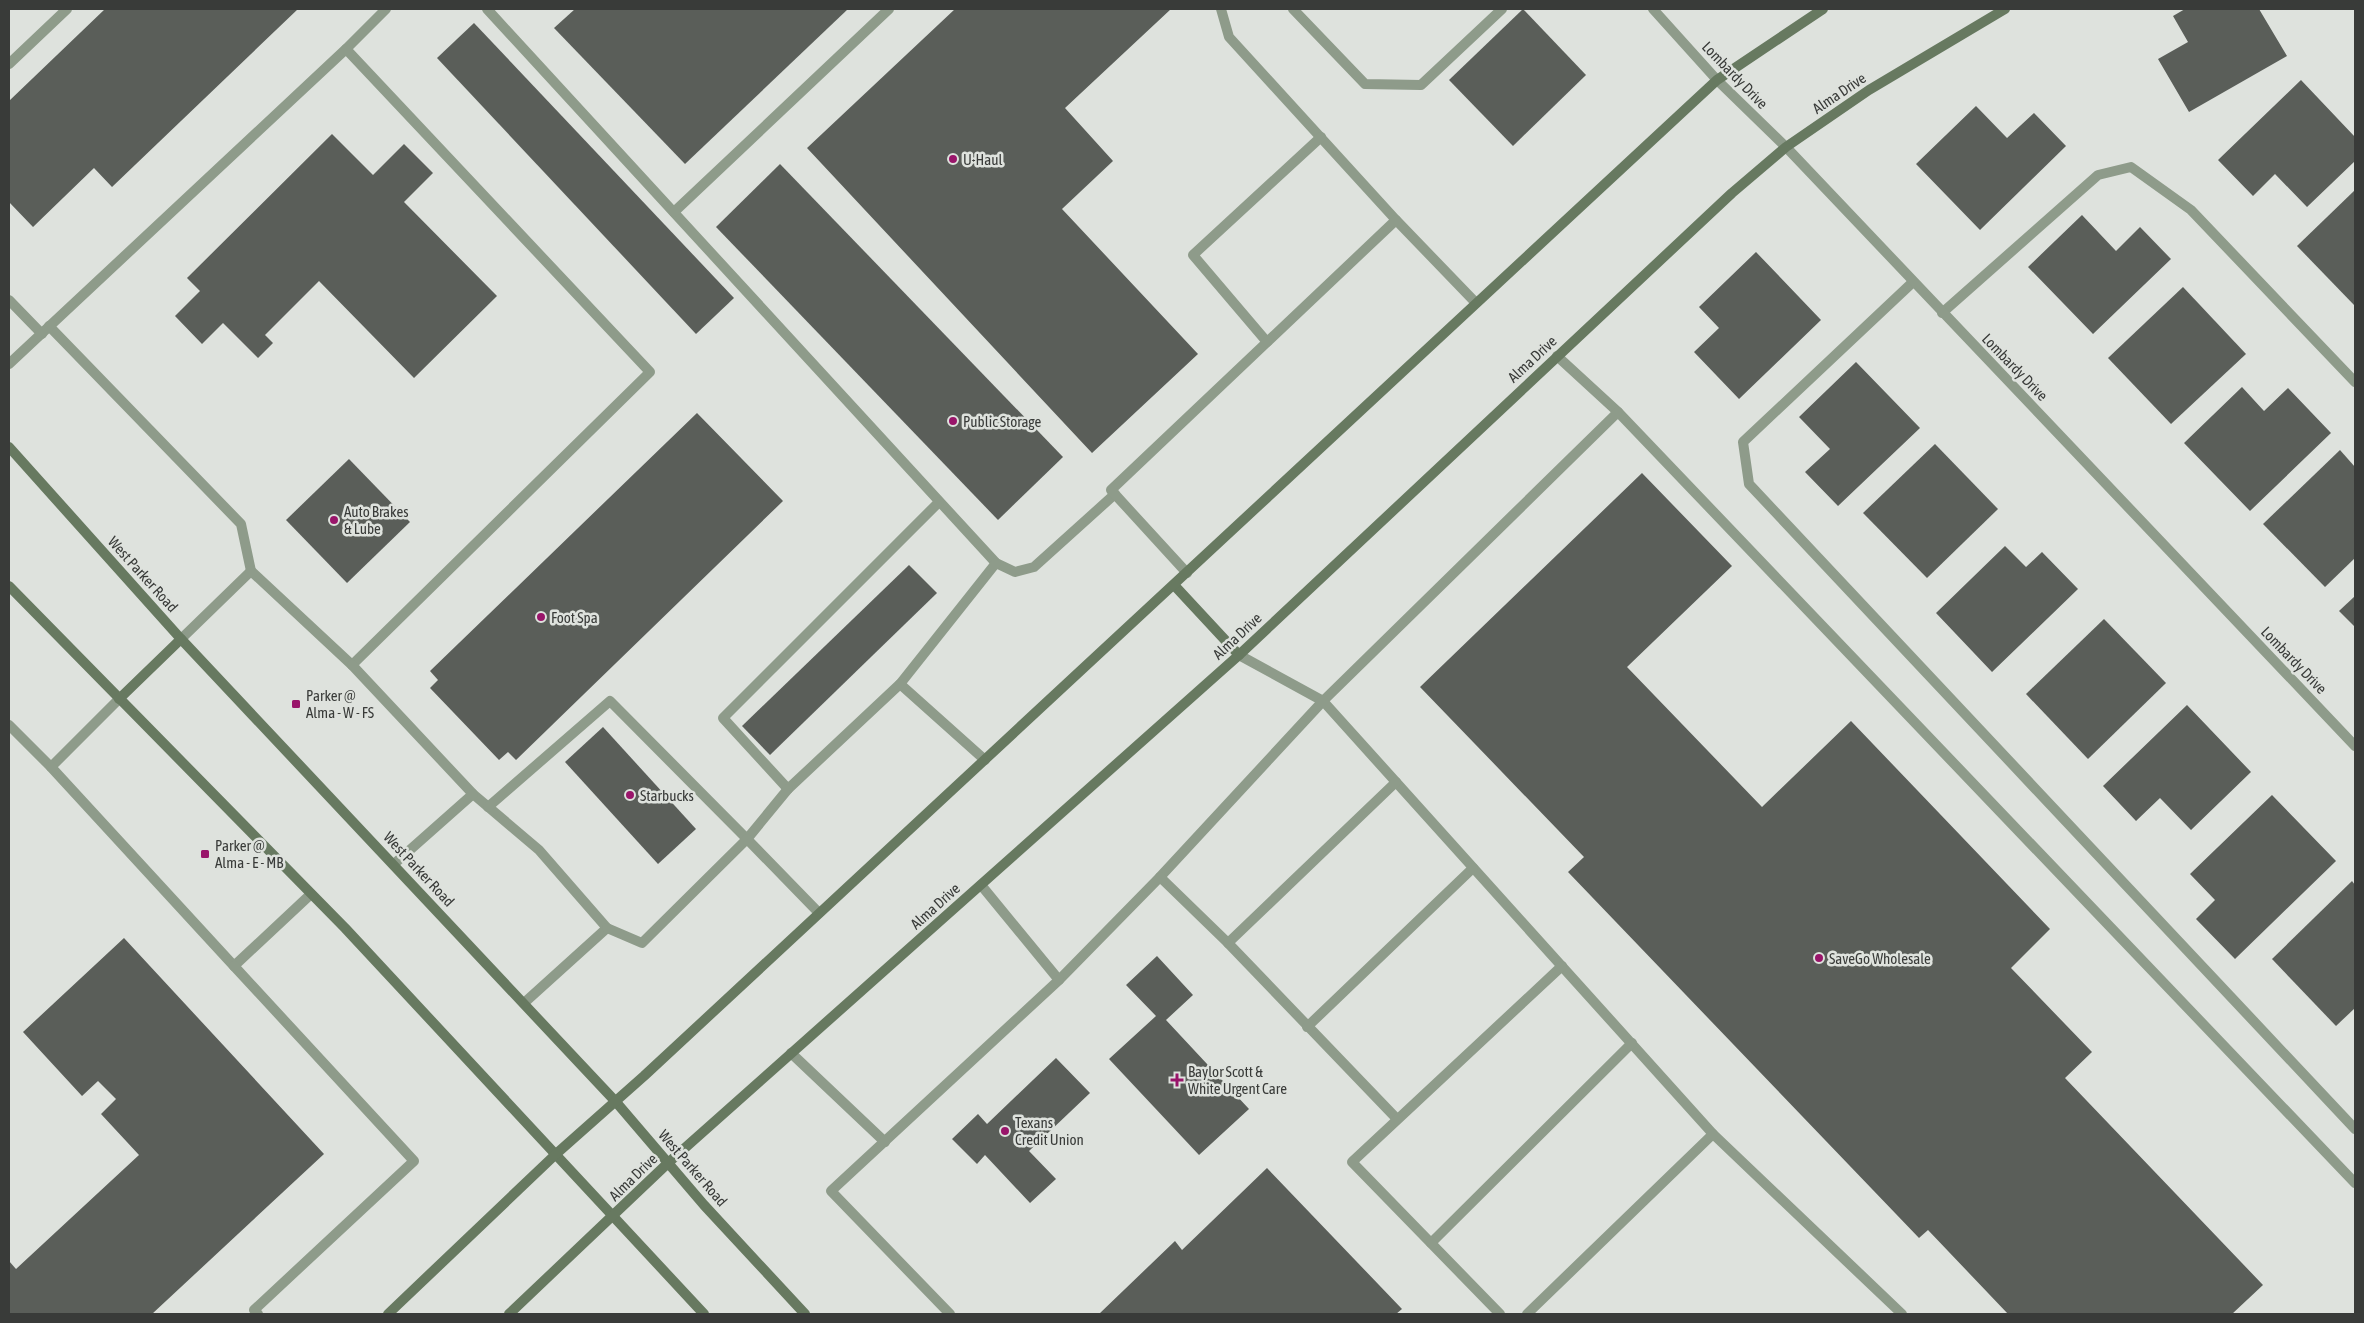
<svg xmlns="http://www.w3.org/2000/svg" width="2364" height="1323" viewBox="0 0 2364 1323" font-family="'Asap Condensed',sans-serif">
	<rect width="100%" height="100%" fill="#dee2dd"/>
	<g fill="#5a5e59">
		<polygon points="105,9 298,9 112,187 94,168 33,227 9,202 9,101"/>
		<polygon points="575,9 848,9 685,164 554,28"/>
		<polygon points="955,9 1171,9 1065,108 1113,161 1062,209 1198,354 1092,453 807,148"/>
		<polygon points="1523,9 1586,75 1513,146 1449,80"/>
		<polygon points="2185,9 2259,9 2287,56 2189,112 2158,59 2188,42 2173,16"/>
		<polygon points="474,23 734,298 696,334 437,58"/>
		<polygon points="2301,80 2355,137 2355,161 2307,207 2275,174 2253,196 2218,160"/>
		<polygon points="1976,106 2007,138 2034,113 2066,146 1980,230 1916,164"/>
		<polygon points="332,134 373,175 404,144 433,173 404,202 497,296 414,378 319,281 265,335 273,343 258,358 223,323 202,344 175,316 200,291 187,278"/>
		<polygon points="780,164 1063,457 998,520 716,227"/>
		<polygon points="2355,190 2355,306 2297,246"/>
		<polygon points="2082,215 2116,251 2140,227 2171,259 2093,334 2028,267"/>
		<polygon points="1756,252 1821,320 1739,399 1694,352 1719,328 1699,307"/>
		<polygon points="2183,287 2246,354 2171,424 2108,358"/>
		<polygon points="1856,362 1920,428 1838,506 1805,472 1830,449 1799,417"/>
		<polygon points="2242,387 2264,411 2288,388 2331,433 2250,511 2184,443"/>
		<polygon points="697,413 783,501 516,760 508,752 499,760 430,688 438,680 430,671"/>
		<polygon points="1935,444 1998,509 1927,578 1863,513"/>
		<polygon points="2340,450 2355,467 2355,558 2325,587 2263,524"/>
		<polygon points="349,459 410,522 347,583 286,520"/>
		<polygon points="1642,473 1732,566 1627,667 1762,807 1851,721 2050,929 2011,968 2092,1052 2065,1078 2263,1285 2232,1314 2008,1314 1928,1230 1919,1238 1568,872 1584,857 1420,687"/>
		<polygon points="2005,546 2026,567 2042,552 2078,589 1992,672 1936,613"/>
		<polygon points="909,565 937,593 770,755 742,726"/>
		<polygon points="2355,596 2355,627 2339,611"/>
		<polygon points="2104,619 2166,683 2088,759 2026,694"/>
		<polygon points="2187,705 2251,772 2191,830 2160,798 2136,821 2103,786"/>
		<polygon points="603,727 696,829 658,864 565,762"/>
		<polygon points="2272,795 2336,861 2235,959 2196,919 2215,900 2190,874"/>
		<polygon points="2352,881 2355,885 2355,1008 2336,1026 2272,959"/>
		<polygon points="124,938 324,1154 152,1314 9,1314 9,1261 16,1269 139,1155 101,1114 116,1099 98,1081 82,1096 23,1032"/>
		<polygon points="1157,956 1193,995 1166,1020 1249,1109 1199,1155 1109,1059 1156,1016 1126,985"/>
		<polygon points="1056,1058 1090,1093 1029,1151 1056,1179 1030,1203 985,1155 977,1164 952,1139 978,1114 987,1124"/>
		<polygon points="1267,1168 1402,1309 1396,1314 1099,1314 1175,1241 1182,1250"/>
	</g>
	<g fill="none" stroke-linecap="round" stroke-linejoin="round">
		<g stroke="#8e9b8a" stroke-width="10">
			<polyline points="487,9 996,563 1015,572 1034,567 1115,494"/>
			<polyline points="1221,9 1229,37 1396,220"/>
			<polyline points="1293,9 1365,84 1421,85 1502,9"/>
			<polyline points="346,49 386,9"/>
			<polyline points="9,64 67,9"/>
			<polyline points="674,212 889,9"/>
			<polyline points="1913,282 1743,442 1749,484 2355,1129"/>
			<polyline points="9,300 42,334"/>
			<polyline points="1942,313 2098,175 2131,167 2191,210 2355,382"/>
			<polyline points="49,326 241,524 251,571"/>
			<polyline points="1267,342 1193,255 1321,137"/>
			<polyline points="1557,356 1618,412"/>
			<polyline points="9,364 346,49 650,372 352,665 251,571 181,639"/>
			<polyline points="939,502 723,718 788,789 900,684 996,563"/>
			<polyline points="1187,573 1111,490 1396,220 1476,303"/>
			<polyline points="1239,655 1323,701 1618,412 2355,1183"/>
			<polyline points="352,665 473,794 539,850 607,928 524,1003"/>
			<polyline points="900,684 985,760"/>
			<polyline points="9,725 51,767 119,699"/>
			<polyline points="51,767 234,966 311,894"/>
			<polyline points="488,807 610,701 747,839 788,789"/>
			<polyline points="394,864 473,794"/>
			<polyline points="1160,877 1323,701 1713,1134"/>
			<polyline points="981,885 1059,980 1160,877 1228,943 1397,1119"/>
			<polyline points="607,928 642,943 747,839 819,913"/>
			<polyline points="1228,943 1396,782"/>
			<polyline points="234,966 414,1161 254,1310 258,1314"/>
			<polyline points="1307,1027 1473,868"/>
			<polyline points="791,1053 885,1142"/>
			<polyline points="1431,1243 1632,1043"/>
			<polyline points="950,1314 831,1191 1059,980"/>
			<polyline points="1500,1314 1352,1162 1562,966"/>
			<polyline points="1527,1314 1713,1134 1902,1314"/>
		</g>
		<polyline stroke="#8e9b8a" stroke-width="10" points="1653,9 1717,80 1786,147 2355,746"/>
		<g stroke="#677960" stroke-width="10">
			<polyline points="9,447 181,639 616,1102 704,1205 805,1314"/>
			<polyline points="1174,585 1239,655"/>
			<polyline points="9,586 345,928 704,1314"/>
			<polyline points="119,699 181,639"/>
			<polyline points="388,1314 556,1154 644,1076 1717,80 1823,9"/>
			<polyline points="509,1314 668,1163 1239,655 1732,193 1786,147 1869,90 2005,9"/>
		</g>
	</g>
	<g fill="#99156a" stroke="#dee2dd" stroke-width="2">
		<circle cx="953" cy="159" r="5"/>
		<circle cx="953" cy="421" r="5"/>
		<circle cx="334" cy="520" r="5"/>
		<circle cx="541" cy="617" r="5"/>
		<rect x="291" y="699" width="10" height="10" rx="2.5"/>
		<circle cx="630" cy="795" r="5"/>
		<rect x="200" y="849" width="10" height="10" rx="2.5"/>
		<circle cx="1819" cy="958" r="5"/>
		<path d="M1174.5 1072.5h5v5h5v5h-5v5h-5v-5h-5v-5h5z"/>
		<circle cx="1005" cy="1131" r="5"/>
	</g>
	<g text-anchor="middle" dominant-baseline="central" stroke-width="5" stroke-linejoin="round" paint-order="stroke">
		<g font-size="15" fill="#393b39" stroke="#dee2dd">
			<text transform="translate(1735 75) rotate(46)">Lombardy Drive</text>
			<text transform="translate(1839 93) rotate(-34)">Alma Drive</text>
			<text transform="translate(1532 359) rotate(-43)">Alma Drive</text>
			<text transform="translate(2015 367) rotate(46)">Lombardy Drive</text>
			<text transform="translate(143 574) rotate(48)">West Parker Road</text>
			<text transform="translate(1237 636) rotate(-43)">Alma Drive</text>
			<text transform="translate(2294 660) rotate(46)">Lombardy Drive</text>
			<text transform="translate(419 869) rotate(47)">West Parker Road</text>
			<text transform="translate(935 906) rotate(-42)">Alma Drive</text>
			<text transform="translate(693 1168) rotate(49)">West Parker Road</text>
			<text transform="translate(633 1177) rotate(-44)">Alma Drive</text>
		</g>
		<g font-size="15" fill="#393b39" stroke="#dee2dd" text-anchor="start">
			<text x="963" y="159">U-Haul</text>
			<text x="963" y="421">Public Storage</text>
			<text x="344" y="511">Auto Brakes<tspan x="344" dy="17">&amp; Lube</tspan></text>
			<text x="551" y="617">Foot Spa</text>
			<text x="306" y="695">Parker @<tspan x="306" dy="17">Alma - W - FS</tspan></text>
			<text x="640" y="795">Starbucks</text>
			<text x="215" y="845">Parker @<tspan x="215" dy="17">Alma - E - MB</tspan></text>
			<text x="1829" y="958">SaveGo Wholesale</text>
			<text x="1188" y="1071">Baylor Scott &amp;<tspan x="1188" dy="17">White Urgent Care</tspan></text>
			<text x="1015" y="1122">Texans<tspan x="1015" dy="17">Credit Union</tspan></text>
		</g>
	</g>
	<rect width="2364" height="1323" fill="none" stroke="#393b39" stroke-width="20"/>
</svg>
